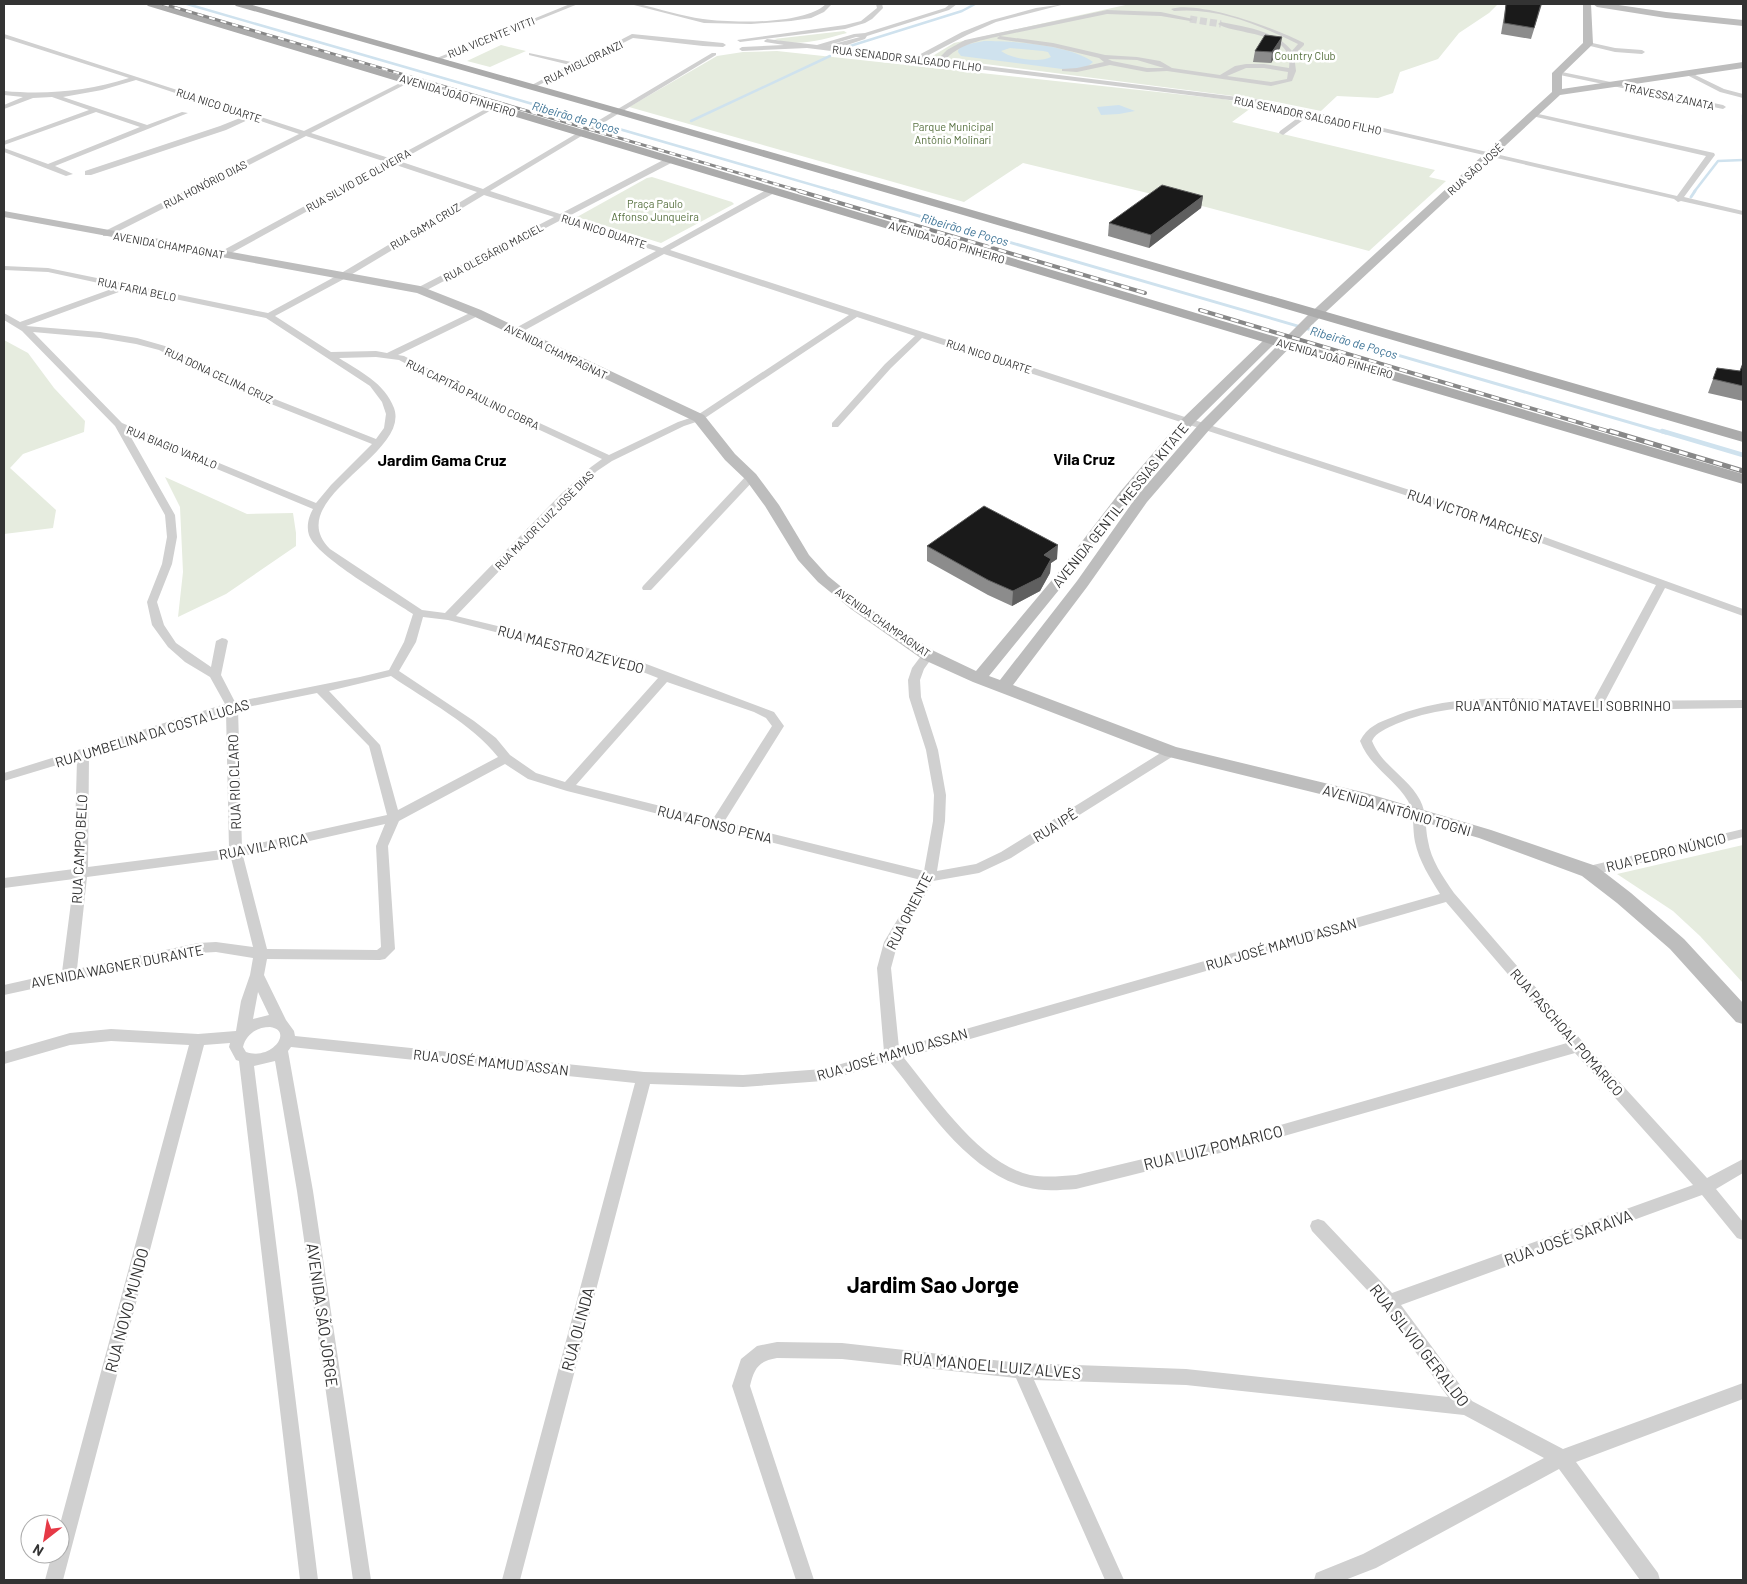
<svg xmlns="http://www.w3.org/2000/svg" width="1747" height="1584" viewBox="0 0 1747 1584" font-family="Barlow,sans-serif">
	<rect width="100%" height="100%" fill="#fff"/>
	<g fill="#e6ecdf">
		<polygon points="1130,4 1498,4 1489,13 1459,33 1438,59 1400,72 1393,93 1378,98 1337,96 1321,111 1272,101 931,57 954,43"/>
		<path d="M844,31L847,33C824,39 798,48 774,39Z"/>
		<polygon points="501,45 526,51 490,67 467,61"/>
		<polygon points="777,51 1223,99 1255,105 1232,122 1435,170 1429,177 1446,181 1369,251 1206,207 1023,163 964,202 629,107 717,56 743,52"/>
		<polygon points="652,177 732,202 734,204 661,243 577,217 647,178"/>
		<polygon points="4,340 28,353 54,388 85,421 84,432 23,454 10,468 56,510 53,528 4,534"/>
		<polygon points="165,477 247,514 293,513 296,533 296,546 226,594 178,617 183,572 180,507"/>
		<polygon points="1743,845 1743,983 1700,936 1673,911 1617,874"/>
	</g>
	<g fill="#cfe2ee" fill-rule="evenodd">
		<path d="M984,41C1013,41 1070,45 1093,62L1087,67L1070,70L961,56L958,52L959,46ZM1010,48L1043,51L1048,52L1051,57C1040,63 1011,59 1001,51Z"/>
		<polygon points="1119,105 1135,111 1119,114 1101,115 1097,107"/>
	</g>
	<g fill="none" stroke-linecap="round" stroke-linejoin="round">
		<g stroke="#cfe2ee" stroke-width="2.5">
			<polyline points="187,4 837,192"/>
			<polyline points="850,46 962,11 975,4"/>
			<polyline points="1743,115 1743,131"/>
			<polyline points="691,121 830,56"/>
			<polyline points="1694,192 1718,161 1743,160"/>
		</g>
		<g stroke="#cfe2ee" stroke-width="3">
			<polyline points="833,191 1666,433"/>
			<polyline points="1691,197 1695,191"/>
		</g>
		<polyline stroke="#cfe2ee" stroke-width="4.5" points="1662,431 1743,455"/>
		<polyline stroke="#d6d6d6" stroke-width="7" stroke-dasharray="7 3" stroke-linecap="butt" points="1190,19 1221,24"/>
		<g fill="#d0d0d0" fill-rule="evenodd">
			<polygon points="570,4 578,4 437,61 432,60"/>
			<path d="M630,4H639C660,9 681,16 703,19C732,23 804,25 826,4H832L824,12L811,18L791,21L751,24L704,23Z"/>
			<polygon points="876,4 882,4 883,8 872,19 865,23 845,29 740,42 737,40 845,25 861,21 877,8"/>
			<path d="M950,4H957L949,10L867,36L865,39L838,48L915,57L962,32L992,20L1036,8L1065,4L996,22L967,35L923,58L937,60L947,50L965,40L1107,10L1161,12L1193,19L1190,21L1161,16L1107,14L1000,36L1053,43L1105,55L1137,57L1160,61L1172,68L1220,75L1235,66L1246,64H1264L1289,68C1294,30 1238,36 1218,24L1221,22C1245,27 1275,30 1292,51L1298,44C1259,25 1218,7 1174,11L1171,9C1199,0 1277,29 1304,43V45L1294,55L1296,71L1292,81L1271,86L1167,71L1147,72L1110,65L1077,72L1062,71V69L1077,68L1104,62L1099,58L1053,47L998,39L997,38L1000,36C978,41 959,44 944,61L1262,100L1677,196L1706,156L1532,116L1530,115L1534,113L1714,153L1715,155L1684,197L1743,211V215L1681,201L1678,202L1674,199L1310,115L1283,135L1279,133L1280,131L1303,114L1262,104L807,48L742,51L739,49L742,47L784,45L765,42L764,41L767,39L817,45L854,34L865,33L945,8ZM856,37H860L826,46ZM1108,59L1137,60L1164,68H1147L1112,61ZM1246,68H1264L1288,72L1287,79L1271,82L1227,76Z"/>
			<path d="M4,34L304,131L408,79H412V81L311,133L392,159L493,105H497V107L399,161L483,189L712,53H716V55L490,191L560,214L669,157H675V161L567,217L662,248L770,188H776V192L670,250L1459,506L1743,609V616L1665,588L1605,701L1743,700V708C1695,709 1647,709 1599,709C1531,709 1461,697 1396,724C1388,728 1376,732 1372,741C1382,766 1408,777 1420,800C1427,813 1425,828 1428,841C1431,860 1443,877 1454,893L1583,1042L1707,1178L1743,1159V1173L1716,1189L1743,1222V1240L1737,1238L1702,1195L1401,1305L1472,1401L1563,1449L1743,1383V1399L1576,1462L1658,1573L1660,1580H1640L1559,1469L1376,1568L1345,1580H1314L1316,1573L1363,1554L1544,1458L1464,1415L1186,1385L1034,1380L1124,1580H1105L1016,1378L842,1359L777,1358C758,1361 754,1369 750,1386L814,1580H796L732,1386L741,1359L757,1346L777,1342L842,1343L1021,1363L1186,1369L1448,1397L1383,1307L1312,1231L1310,1226L1312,1221L1318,1219L1324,1221L1392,1293L1693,1185L1575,1053L1256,1144L1076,1189C1059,1190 1043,1192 1026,1187C967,1172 927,1107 890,1062L823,1081L743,1087L650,1084L520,1580H502L635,1083L291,1047L288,1051L313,1191L371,1580H353L297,1191L275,1061L254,1066L318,1580H300L239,1061L236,1060L229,1047L230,1043L204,1045L63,1580H45L52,1554H60V1524L189,1045L111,1041L70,1045L4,1064V1052L70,1033L111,1029L198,1034L236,1031L241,1001L250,975L253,958L216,952L198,953L4,995V985L62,972L74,879L4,888V878L74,869L77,759L4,781V773L225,704L210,677L185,662L168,647L152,625L147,602L162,564L167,537L165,515L115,426L22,331L4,320V313L20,322L117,287L48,272L4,270V266L48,268L268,313L338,275L477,192L393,164L224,257H218V253L386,162L306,136L109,236H103V232L299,134L252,118L226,130L91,175H85V171L220,126L245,116L136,80L102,90L63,97L147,125L182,112L188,113L55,166L73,174L66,176L4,152V148L48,164L140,127L96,112L4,145V141L89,110L52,97L33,98L4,109V105L23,97L4,95V91C48,95 87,91 129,78L4,38ZM484,195L554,217L417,288V292H423L561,220L656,251L512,330V334H518L664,254L849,315L696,416L678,422L609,455L481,396L404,356L398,355L480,315V311H474L387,353L376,351L331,352L275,316L344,279ZM127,289L266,318L370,386L382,402L386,414L384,428L376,439L257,392L165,346L137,338L100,332L26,326ZM857,317L915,336L885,364L832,423V427H838L891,368L922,338L1451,510L1656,585L1593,701C1527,699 1456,691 1393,717C1379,722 1367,727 1360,741C1370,767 1394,778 1408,801C1415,813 1412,828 1415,842C1419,861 1430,878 1440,894L899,1048L891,968L898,942L933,881L979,873L1011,858L1175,755L1177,752L1175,749H1167L1001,852L976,864L937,871L945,821L946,795L938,750L921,697L920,680L924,669L934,655L932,652H924L912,668L908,680L909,697L926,750L934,795L933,821L924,871L724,822L784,726L774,712L633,659L456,616L570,497L597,471L612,461L684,426L702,420ZM33,332L100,338L136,344L159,350L251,396L372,444L331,485L316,503L122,423ZM376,357L399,360L475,400L602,459L591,467L562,493L445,613L422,610L330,549C280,499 411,455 394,408C385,383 359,371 339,358ZM128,432L313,509C309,516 306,526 309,535C316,557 391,599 413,614L404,642L389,670L360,677L235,702L221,675L228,641L226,639L222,638L216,641L211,667L176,643L164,625L157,602L172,564L177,537L175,515ZM423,617L448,620L625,665L658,678L565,782L536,773L510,755L496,738L474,721L399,671L416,642ZM391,676C427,701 471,723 498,757L398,810L380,745L329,691ZM667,682L754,712L766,718L772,726L713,819L576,785ZM317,693L369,746L387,815L242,847L238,709ZM226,712L229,849L88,867L89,755ZM505,764L528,779L567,791L921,880L884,942L877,968L884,1052L823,1069L743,1075L644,1072L295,1036L294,1031L286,1020L264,975L267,959L380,960L385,959L395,949L388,846L399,821ZM385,824L376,846L381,947L377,950L267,949L243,856ZM231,858L253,947L216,942L198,943L77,969L87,877ZM1446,902L1567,1043L1256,1132L1076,1175C1061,1176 1046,1178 1030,1175C979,1163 936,1097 904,1058ZM258,992L269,1015L253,1019ZM270,1027C294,1030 272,1061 246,1052L243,1047C246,1034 257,1027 270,1027Z"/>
			<polygon points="632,34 723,43 726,45 723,47 703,46 633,38 533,88 528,87 570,65 529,55 529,53 576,63"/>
			<polygon points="1588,42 1615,48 1642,50 1645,52 1642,54 1615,52 1586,45 1586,43"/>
			<polygon points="1557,71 1723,105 1726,107 1723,109 1555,74 1555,72"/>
			<polygon points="1685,72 1689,72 1724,89 1743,94 1743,98 1720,92 1685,74"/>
			<polygon points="751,474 755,475 755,479 651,590 643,590 642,588 643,586 747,475"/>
			<polygon points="1743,829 1743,837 1589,876 1584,874 1582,871 1584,868 1589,866"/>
		</g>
		<g fill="#bdbdbd" fill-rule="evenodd">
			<polygon points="1583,4 1591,4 1593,44 1562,74 1562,89 1743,62 1743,68 1560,95 1315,322 1210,429 1147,502 1087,587 1013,685 1176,747 1366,793 1491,830 1596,866 1631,893 1684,939 1743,1003 1743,1024 1736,1022 1670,949 1617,903 1582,876 1479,838 1365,805 1165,756 973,682 922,659 851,609 818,582 798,560 765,506 746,480 725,460 694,421 473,316 417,293 4,217 4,211 420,286 481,310 704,415 735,454 756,474 779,505 809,555 828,576 861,603 934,651 976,671 1057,574 1120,492 1183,418 1267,337 1275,337 1277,340 1275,343 1193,424 1130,498 1067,580 989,676 1000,680 1077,581 1137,496 1200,423 1307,316 1552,92 1552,73 1583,43"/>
			<polygon points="1593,4 1612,4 1666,12 1743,20 1743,26 1666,18 1597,7"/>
		</g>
		<g fill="#ababab" fill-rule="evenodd">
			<polygon points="146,4 161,4 1290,341 1743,474 1743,484 1280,347 148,6"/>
			<polygon points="234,4 249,4 621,109 1743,432 1743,442 613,113 236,6"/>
		</g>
		<defs>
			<polyline id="rail-far2" points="163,4 803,192"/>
			<g id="rail-far1">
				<polyline points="799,191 1145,293"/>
				<polyline points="1200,310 1614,433"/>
			</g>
			<polyline id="rail" points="1610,431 1743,471"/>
		</defs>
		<use href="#rail-far2" stroke="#888" stroke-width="3"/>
		<use href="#rail-far1" stroke="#888" stroke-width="4"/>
		<use href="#rail" stroke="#888" stroke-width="5"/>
		<use href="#rail-far2" stroke="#fff" stroke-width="2" stroke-dasharray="6" stroke-linecap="butt"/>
		<use href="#rail-far1" stroke="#fff" stroke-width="2.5" stroke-dasharray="8" stroke-linecap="butt"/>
		<use href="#rail" stroke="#fff" stroke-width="3" stroke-dasharray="9" stroke-linecap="butt"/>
	</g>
	<g fill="#8c8c8c">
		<polygon points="1506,4 1542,4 1531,39 1501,34"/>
		<polygon points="1282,37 1280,48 1271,63 1253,62 1255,51"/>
		<polygon points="1203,196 1201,208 1149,248 1108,236 1109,223"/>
		<polygon points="1743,363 1743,401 1708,393 1717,368 1740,371"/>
		<polygon points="927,546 1057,559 1051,563 1050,573 1040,591 1012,606 988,595 927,561"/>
	</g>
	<g fill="#5f5f5f">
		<polygon points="1282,37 1280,48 1271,63 1272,52"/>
		<polygon points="1203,196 1201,208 1149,248 1151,235"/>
		<polygon points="1058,545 1057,559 1051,563 1050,573 1040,591 1012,606 1013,591 1044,555"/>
	</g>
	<g fill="#1a1a1a" stroke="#5f5f5f">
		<polygon points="1506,4 1541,4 1534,28 1504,23"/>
		<polygon points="1265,35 1282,37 1272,52 1255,51"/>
		<polygon points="1162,185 1203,196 1151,235 1109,223"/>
		<polygon points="1743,363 1743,386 1713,379 1717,368 1740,371"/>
		<polygon points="984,506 1058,545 1044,555 1051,559 1041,577 1013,591 988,580 927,546"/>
	</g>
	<g text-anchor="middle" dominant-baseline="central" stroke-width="5" stroke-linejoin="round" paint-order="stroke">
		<g font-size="11" fill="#333" stroke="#fff">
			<text transform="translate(491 37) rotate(-22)">RUA VICENTE VITTI</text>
			<text transform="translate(907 58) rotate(7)">RUA SENADOR SALGADO FILHO</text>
			<text transform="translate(583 62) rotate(-26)">RUA MIGLIORANZI</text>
			<text transform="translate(458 95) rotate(17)">AVENIDA JOÃO PINHEIRO</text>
			<text transform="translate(1669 96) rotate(12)">TRAVESSA ZANATA</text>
			<text transform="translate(219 105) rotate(18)">RUA NICO DUARTE</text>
			<text transform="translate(1308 115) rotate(12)">RUA SENADOR SALGADO FILHO</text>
			<text transform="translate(1475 169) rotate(-42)">RUA SÃO JOSÉ</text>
			<text transform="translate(358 180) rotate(-29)">RUA SILVIO DE OLIVEIRA</text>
			<text transform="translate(205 184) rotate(-27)">RUA HONÓRIO DIAS</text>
			<text transform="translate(425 226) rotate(-31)">RUA GAMA CRUZ</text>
			<text transform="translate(604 231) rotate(18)">RUA NICO DUARTE</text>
			<text transform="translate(947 242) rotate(17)">AVENIDA JOÃO PINHEIRO</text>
			<text transform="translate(169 245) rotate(10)">AVENIDA CHAMPAGNAT</text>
			<text transform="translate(493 252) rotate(-28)">RUA OLEGÁRIO MACIEL</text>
			<text transform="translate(137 289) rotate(12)">RUA FARIA BELO</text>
			<text transform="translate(556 351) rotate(26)">AVENIDA CHAMPAGNAT</text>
			<text transform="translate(989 356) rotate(18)">RUA NICO DUARTE</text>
			<text transform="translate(1335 358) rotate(16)">AVENIDA JOÃO PINHEIRO</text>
			<text transform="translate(219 375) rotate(25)">RUA DONA CELINA CRUZ</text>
			<text transform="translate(473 394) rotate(26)">RUA CAPITÃO PAULINO COBRA</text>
			<text transform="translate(172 447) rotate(22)">RUA BIAGIO VARALO</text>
			<text transform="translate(544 520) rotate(-45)">RUA MAJOR LUIZ JOSÉ DIAS</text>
			<text transform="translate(883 622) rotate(35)">AVENIDA CHAMPAGNAT</text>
		</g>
		<g font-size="11" fill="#56703f" stroke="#fff">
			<text x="1305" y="55">Country Club</text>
			<text x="953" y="126">Parque Municipal<tspan x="953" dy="13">Antônio Molinari</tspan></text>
			<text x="655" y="203">Praça Paulo<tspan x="655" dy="13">Affonso Junqueira</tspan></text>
		</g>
		<g font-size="12" font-style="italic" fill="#3f7597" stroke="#fff">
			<text transform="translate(576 117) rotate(16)">Ribeirão de Poços</text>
			<text transform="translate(965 229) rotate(16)">Ribeirão de Poços</text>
			<text transform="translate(1354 342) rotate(16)">Ribeirão de Poços</text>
		</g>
		<g font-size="14" fill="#333" stroke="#fff">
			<text transform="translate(1120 505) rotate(-51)">AVENIDA GENTIL MESSIAS KITATE</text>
			<text transform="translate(1475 516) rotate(19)">RUA VICTOR MARCHESI</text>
			<text transform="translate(571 649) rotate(15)">RUA MAESTRO AZEVEDO</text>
			<text x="1563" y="705">RUA ANTÔNIO MATAVELI SOBRINHO</text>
			<text transform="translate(152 733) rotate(-17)">RUA UMBELINA DA COSTA LUCAS</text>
			<text transform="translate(234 782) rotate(-92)">RUA RIO CLARO</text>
			<text transform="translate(1397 810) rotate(16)">AVENIDA ANTÔNIO TOGNI</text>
			<text transform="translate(715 824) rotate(14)">RUA AFONSO PENA</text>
			<text transform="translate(1055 825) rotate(-32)">RUA IPÊ</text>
			<text transform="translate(263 846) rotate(-11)">RUA VILA RICA</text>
			<text transform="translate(79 849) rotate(-87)">RUA CAMPO BELO</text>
			<text transform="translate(1666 852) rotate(-14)">RUA PEDRO NÚNCIO</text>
			<text transform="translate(909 911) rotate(-63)">RUA ORIENTE</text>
			<text transform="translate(1281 944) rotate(-16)">RUA JOSÉ MAMUD ASSAN</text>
			<text transform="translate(117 966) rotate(-11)">AVENIDA WAGNER DURANTE</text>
			<text transform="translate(1567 1032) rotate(49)">RUA PASCHOAL POMARICO</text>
			<text transform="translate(892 1054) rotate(-16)">RUA JOSÉ MAMUD ASSAN</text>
			<text transform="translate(491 1062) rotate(6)">RUA JOSÉ MAMUD ASSAN</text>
		</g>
		<g font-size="16" font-weight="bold" fill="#000" stroke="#fff">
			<text x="1084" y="458">Vila Cruz</text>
			<text x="442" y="459">Jardim Gama Cruz</text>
		</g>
		<g font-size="16" fill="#333" stroke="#fff">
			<text transform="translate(1213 1147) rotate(-14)">RUA LUIZ POMARICO</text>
			<text transform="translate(1568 1237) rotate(-20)">RUA JOSÉ SARAIVA</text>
			<text transform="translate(126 1310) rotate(-75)">RUA NOVO MUNDO</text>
			<text transform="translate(323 1315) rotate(82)">AVENIDA SÃO JORGE</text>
			<text transform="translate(577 1329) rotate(-75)">RUA OLINDA</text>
			<text transform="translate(1420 1345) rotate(52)">RUA SILVIO GERALDO</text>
			<text transform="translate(992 1365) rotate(5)">RUA MANOEL LUIZ ALVES</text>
		</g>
		<g font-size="22" font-weight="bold" fill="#000" stroke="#fff">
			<text x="933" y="1284">Jardim Sao Jorge</text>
		</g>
	</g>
	<rect width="1747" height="1584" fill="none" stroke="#333333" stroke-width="10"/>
	<g transform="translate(45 1539) rotate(211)"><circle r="24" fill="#ffffff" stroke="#adadad"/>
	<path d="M0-4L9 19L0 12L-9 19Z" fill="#e63946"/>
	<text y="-8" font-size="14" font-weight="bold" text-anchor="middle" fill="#333333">N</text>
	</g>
</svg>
